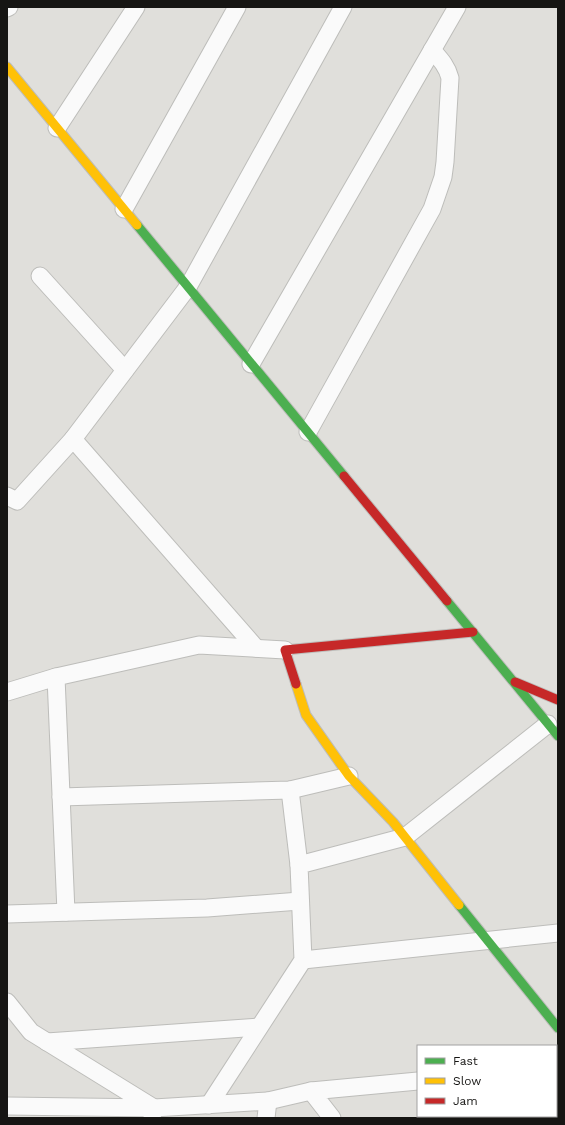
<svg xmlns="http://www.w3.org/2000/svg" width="565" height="1125" viewBox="0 0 565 1125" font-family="'Work Sans',sans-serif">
	<rect width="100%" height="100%" fill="#e0dfdb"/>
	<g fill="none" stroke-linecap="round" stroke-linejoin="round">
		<defs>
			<g id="street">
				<polyline points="7,8 9,7"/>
				<polyline points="57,128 136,7"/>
				<polyline points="124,209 237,7"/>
				<polyline points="40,276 125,370"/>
				<polyline points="251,364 457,7"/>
				<path d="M308,432L432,209L443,177L445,162L450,78C447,66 440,59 432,50"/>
				<polyline points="73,439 188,287 343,7"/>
				<polyline points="7,496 17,501 73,439 256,648"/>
				<polyline points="7,692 56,677"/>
				<polyline points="290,790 299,865"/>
				<polyline points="61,797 290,790 349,776"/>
				<polyline points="66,912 56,677 199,645 285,650"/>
				<polyline points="7,914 207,908 300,901"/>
				<polyline points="303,960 558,933"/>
				<polyline points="7,1002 31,1032 154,1108 7,1106"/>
				<polyline points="47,1042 259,1027"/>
				<polyline points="556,1069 558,1069"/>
				<polyline points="268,1101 311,1091"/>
				<polyline points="209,1105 303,960 299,865 405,837 548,724"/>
				<polyline points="487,1116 489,1118"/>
				<polyline points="152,1118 154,1108 268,1101 266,1118"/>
				<polyline points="332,1118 311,1091 418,1081"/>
			</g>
			<g id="fast">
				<polyline points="137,225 344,476"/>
				<polyline points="447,601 558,736"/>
				<polyline points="459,905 558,1028"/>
			</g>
			<g id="slow">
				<polyline points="7,67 137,225"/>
				<polyline points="296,684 306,715 349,776 393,822 459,905"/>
			</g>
			<g id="jam">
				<polyline points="344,476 447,601"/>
				<polyline points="515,682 558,700"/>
				<polyline points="296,684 285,650 473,632"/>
			</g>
		</defs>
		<use href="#street" stroke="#bdbdba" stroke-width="19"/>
		<use href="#fast" stroke="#bdbdba" stroke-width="11"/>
		<use href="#slow" stroke="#bdbdba" stroke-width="11"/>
		<use href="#jam" stroke="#bdbdba" stroke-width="11"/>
		<use href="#street" stroke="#fafafa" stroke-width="17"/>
		<use href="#fast" stroke="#4caf50" stroke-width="9"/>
		<use href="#slow" stroke="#ffc107" stroke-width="9"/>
		<use href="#jam" stroke="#c62828" stroke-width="9"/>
	</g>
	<rect width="565" height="1125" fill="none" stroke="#161513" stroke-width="16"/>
	<rect x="417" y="1045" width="140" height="72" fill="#ffffff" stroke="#a2a1a1"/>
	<rect x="425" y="1058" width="20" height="6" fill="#4caf50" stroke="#a2a1a1"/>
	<text x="453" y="1065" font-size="12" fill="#161513">Fast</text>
	<rect x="425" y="1078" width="20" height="6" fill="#ffc107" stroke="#a2a1a1"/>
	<text x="453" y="1085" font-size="12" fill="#161513">Slow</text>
	<rect x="425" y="1098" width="20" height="6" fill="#c62828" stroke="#a2a1a1"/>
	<text x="453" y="1105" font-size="12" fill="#161513">Jam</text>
</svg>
